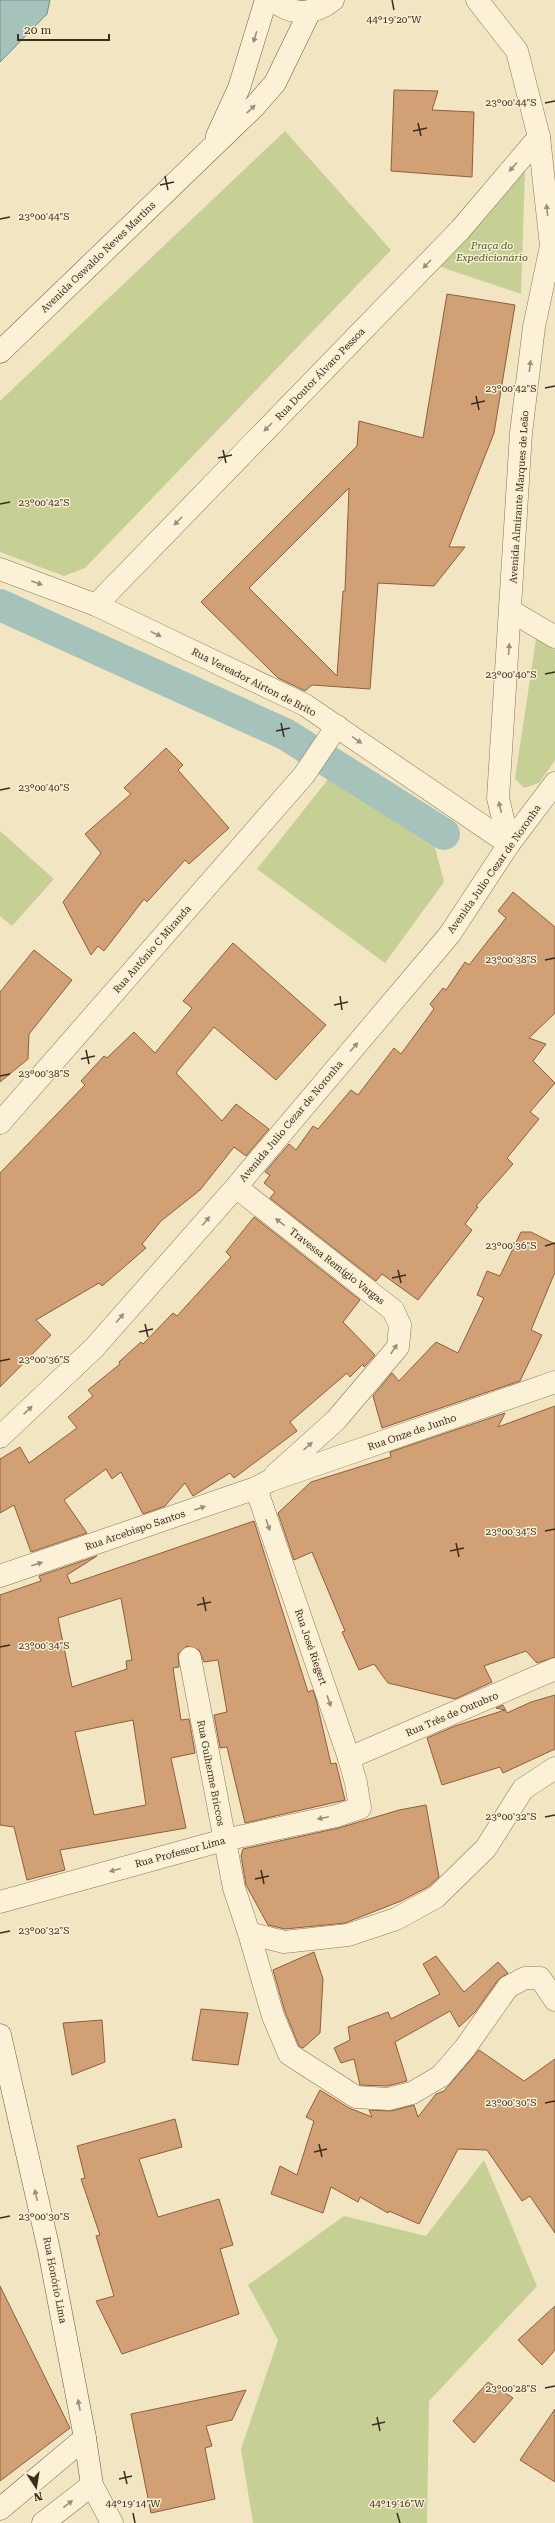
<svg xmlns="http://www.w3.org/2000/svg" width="555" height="2523" viewBox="0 0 555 2523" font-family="'Roboto Serif',serif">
	<rect width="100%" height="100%" fill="#f1e5c2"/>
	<g fill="#c6d095">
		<polygon points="285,131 391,250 85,568 64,576 0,552 0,401"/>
		<polygon points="525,169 521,294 435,265"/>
		<polygon points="536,639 555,650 555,760 539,783 524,788 515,779"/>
		<polygon points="333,773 434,844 444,882 385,963 257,869"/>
		<polygon points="0,831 54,879 12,926 0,916"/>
		<polygon points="484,2160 537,2286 429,2401 427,2523 253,2523 241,2449 278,2340 248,2285 344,2216 426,2236"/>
	</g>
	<polygon fill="#a5c3bb" stroke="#6b928a" points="0,0 50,0 47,14 0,62"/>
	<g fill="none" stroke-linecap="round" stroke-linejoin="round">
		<polyline stroke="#a5c3bb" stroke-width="32" points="0,605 285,734 444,834"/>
	</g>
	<g fill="#d2a075" stroke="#8d5f3c" fill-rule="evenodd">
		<polygon points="394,90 438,91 432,110 474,112 472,177 391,171"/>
		<path d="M447,294L515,305L494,433L449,547H465L434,586L378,583L370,689L312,685L305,691L278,678L201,602L357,446L359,421L423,438ZM349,488L345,591H343L337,676L249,588Z"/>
		<polygon points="166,748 183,765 178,770 229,828 189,864 185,860 147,902 144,899 104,951 98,946 91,955 63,902 101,853 85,834 131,794 124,788"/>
		<polygon points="513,892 555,927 555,1013 529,1038 546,1044 533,1061 555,1083 530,1112 539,1119 507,1158 513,1164 476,1206 478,1207 465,1224 472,1230 418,1300 382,1274 376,1281 270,1198 275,1192 264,1183 270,1175 265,1172 289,1144 296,1150 313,1126 318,1129 351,1090 358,1095 394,1048 401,1054 434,1009 430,1004 443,988 446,990 465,962 469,965 506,918 498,911"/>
		<polygon points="233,943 326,1025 276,1080 214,1027 176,1073 222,1121 236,1104 269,1129 246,1156 234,1147 200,1190 161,1221 142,1244 146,1248 102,1286 99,1283 36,1320 51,1335 0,1387 0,1173 85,1085 81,1081 104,1056 107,1058 134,1032 155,1053 192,1008 183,1001"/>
		<polygon points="34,950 72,980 29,1034 28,1059 0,1082 0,992"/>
		<polygon points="254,1217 360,1300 343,1322 375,1355 364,1367 363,1364 350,1377 347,1373 290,1422 297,1431 234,1478 230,1473 193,1496 185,1483 165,1506 143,1514 121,1472 112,1479 106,1469 64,1500 87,1533 31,1552 14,1505 0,1513 0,1459 20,1447 29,1463 77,1428 68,1417 93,1396 88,1390 120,1364 119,1362 141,1342 143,1344 173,1313 177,1316 231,1257 226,1252"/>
		<polygon points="521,1232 531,1232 555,1244 555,1272 531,1330 542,1335 520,1381 382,1428 373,1396 392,1373 399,1381 436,1342 458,1353 484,1298 477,1295 487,1271 500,1276"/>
		<polygon points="555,1406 555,1657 537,1663 526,1651 484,1666 492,1682 455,1699 388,1683 374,1664 359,1670 342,1632 345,1631 312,1552 294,1560 278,1513 311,1482 391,1457 390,1452 505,1413 498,1427"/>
		<path d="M254,1521L308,1692L313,1690L316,1699L331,1764L336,1763L345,1800L245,1823L227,1747L220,1748L214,1715L227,1712L218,1660L204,1662L199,1650L187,1646L178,1654L179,1667L173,1668L181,1720L189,1719L195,1753L171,1758L186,1828L60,1850L65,1870L27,1880L14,1827L0,1825V1595L41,1581L39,1576L97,1556L67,1575L71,1584ZM121,1598L132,1660L126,1661L127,1669L72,1687L58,1618ZM133,1720L146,1805L94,1815L75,1732Z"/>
		<polygon points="555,1695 555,1749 503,1773 500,1767 442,1785 427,1738 455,1726 505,1710 496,1708 503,1705 507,1713 531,1702"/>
		<polygon points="426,1805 439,1877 428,1887 401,1901 345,1923 285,1929 268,1925 246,1885 241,1856 243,1849 339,1828 399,1810"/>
		<polygon points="314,1952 323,1979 320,2033 303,2048 299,2046 285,2012 273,1970"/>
		<polygon points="436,1956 464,1992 498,1962 508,1973 498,1980 475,2012 459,2027 450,2011 395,2042 407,2081 387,2086 360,2085 354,2059 341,2063 334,2048 350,2040 348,2027 388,2012 391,2019 440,1994 423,1964"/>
		<polygon points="201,2009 248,2013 238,2065 192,2060"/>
		<polygon points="102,2020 105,2062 72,2075 63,2023"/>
		<polygon points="479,2050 524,2081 555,2059 555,2233 530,2196 522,2201 487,2150 458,2149 419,2224 389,2211 388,2213 360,2197 358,2202 331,2187 323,2213 271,2194 280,2166 297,2175 314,2121 306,2117 320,2090 349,2108 372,2117 369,2110 391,2111 414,2105 418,2117 436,2094 444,2091"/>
		<polygon points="175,2119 182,2147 139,2159 158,2217 219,2199 233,2245 220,2249 239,2314 122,2354 96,2301 114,2296 96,2236 100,2235 81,2179 85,2178 77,2146"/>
		<polygon points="0,2286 70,2428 0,2481"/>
		<polygon points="555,2306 555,2350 542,2365 518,2340"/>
		<polygon points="488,2382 513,2398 474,2443 453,2421"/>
		<polygon points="246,2390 232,2420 206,2426 212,2446 205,2448 215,2499 151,2513 131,2414"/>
		<polygon points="555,2409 555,2482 520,2460"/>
	</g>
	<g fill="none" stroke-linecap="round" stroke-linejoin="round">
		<defs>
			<g id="street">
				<polyline points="477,0 517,51 539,137 551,246 534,327 521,433 498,798 509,844"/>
				<polyline points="0,569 96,605 305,705 509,844"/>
				<polyline points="96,605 460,230 539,137"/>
				<polyline points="511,611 555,637"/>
				<polyline points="0,1123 304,775 337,726"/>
				<polyline points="236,1187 393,1310 400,1325 398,1347 336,1420 275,1475"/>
				<polyline points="0,1437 94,1348 236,1187 450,934 509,844 555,783"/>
				<polyline points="0,1576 256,1488 269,1481 555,1382"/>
				<polyline points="190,1658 234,1888 249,1933 273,2016 289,2054 356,2097 388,2099 412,2093 441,2076 465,2048 508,1987 525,1978 540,1978 555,2000"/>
				<polyline points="349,1758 555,1669"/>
				<polyline points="0,1902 224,1840 336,1816 360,1808 356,1783 349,1758 256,1488"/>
				<polyline points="249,1933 284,1942 348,1935 396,1919 436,1897 486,1848 523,1789 555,1768"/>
				<polyline points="92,2485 112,2523"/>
			</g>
			<g id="secondary">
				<path d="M273,0C291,16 315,15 333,0"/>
				<polyline points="217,136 239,88 266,0"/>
				<polyline points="0,352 254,107 275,83 310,11"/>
				<polyline points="0,2035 49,2250 85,2438 92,2485 43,2523"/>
				<polyline points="0,2509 85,2438"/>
			</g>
		</defs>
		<use href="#street" stroke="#8c7658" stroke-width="23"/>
		<use href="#secondary" stroke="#6e573b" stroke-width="23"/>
		<use href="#street" stroke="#fbf1d6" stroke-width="22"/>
		<use href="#secondary" stroke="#fbf1d6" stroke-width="22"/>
	</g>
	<defs><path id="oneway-solid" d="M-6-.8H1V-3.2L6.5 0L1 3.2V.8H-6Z"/></defs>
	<g fill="#9b8f7a">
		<use href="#oneway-solid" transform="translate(255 37) rotate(107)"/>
		<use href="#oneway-solid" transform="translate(251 109) rotate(-44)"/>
		<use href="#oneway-solid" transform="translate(513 167) rotate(131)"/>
		<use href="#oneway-solid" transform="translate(547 210) rotate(-96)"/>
		<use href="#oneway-solid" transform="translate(427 264) rotate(134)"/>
		<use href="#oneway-solid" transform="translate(530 366) rotate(-83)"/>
		<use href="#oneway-solid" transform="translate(268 427) rotate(134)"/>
		<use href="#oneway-solid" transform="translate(178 521) rotate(134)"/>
		<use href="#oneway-solid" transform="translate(37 583) rotate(20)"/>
		<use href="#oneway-solid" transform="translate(156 634) rotate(26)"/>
		<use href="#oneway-solid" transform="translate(509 649) rotate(-86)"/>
		<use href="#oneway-solid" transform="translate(357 740) rotate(35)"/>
		<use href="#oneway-solid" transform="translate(500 807) rotate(-103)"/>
		<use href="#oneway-solid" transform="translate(354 1047) rotate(-50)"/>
		<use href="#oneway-solid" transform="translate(206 1221) rotate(-49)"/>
		<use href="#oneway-solid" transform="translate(280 1222) rotate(-142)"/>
		<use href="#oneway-solid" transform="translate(120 1318) rotate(-49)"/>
		<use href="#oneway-solid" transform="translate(394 1349) rotate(-57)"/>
		<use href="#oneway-solid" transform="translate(28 1410) rotate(-43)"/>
		<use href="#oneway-solid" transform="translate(308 1446) rotate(-42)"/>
		<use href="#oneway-solid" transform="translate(200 1508) rotate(-19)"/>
		<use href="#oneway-solid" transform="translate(268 1525) rotate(71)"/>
		<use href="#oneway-solid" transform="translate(37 1564) rotate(-18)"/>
		<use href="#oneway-solid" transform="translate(329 1701) rotate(71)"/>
		<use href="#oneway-solid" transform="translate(323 1818) rotate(168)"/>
		<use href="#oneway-solid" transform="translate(115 1870) rotate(165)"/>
		<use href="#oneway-solid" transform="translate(36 2195) rotate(-103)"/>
		<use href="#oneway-solid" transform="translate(79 2405) rotate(-101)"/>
		<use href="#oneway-solid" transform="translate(68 2504) rotate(-38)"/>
	</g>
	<path fill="none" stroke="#3b2d1d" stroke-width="1.5" d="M392,0L394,10M545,103L555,101M418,123L421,136M413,131L427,128M165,176L168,190M160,185L174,182M0,219L10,217M545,388L555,386M476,396L479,410M471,404L485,401M223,450L226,463M218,458L232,455M0,504L10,502M545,674L555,672M281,723L284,737M276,731L290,728M0,790L10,788M545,960L555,958M340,996L342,1010M334,1005L348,1002M86,1050L89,1064M81,1059L95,1056M0,1076L10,1074M545,1246L555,1243M398,1270L401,1283M392,1278L406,1275M145,1324L148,1337M139,1332L153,1329M0,1361L10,1359M545,1531L555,1529M456,1543L459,1557M450,1551L464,1548M203,1597L206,1611M197,1605L211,1602M0,1647L10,1645M545,1817L555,1815M261,1870L264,1884M255,1879L269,1876M0,1933L10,1931M545,2103L555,2101M319,2144L322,2157M314,2152L327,2149M0,2218L10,2216M545,2388L555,2386M377,2417L380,2431M372,2425L385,2422M124,2471L127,2484M119,2479L132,2476M133,2513L135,2523M397,2513L400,2523"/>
	<g text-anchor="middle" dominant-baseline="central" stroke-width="3" stroke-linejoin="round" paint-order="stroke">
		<g font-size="10" font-style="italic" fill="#495922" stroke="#f8eed2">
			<text x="492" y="245">Praça do<tspan x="492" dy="12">Expedicionário</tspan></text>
		</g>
		<g font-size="10" fill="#3b2d1d" stroke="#f8eed2">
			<text transform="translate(98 257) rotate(-44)">Avenida Oswaldo Neves Martins</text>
			<text transform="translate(320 374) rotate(-46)">Rua Doutor Álvaro Pessoa</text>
			<text transform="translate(519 497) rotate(-86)">Avenida Almirante Marques de Leão</text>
			<text transform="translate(254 682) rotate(27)">Rua Vereador Aírton de Brito</text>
			<text transform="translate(494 869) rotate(-55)">Avenida Julio Cezar de Noronha</text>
			<text transform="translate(152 949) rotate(-49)">Rua Antônio C Miranda</text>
			<text transform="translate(291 1121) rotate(-50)">Avenida Julio Cezar de Noronha</text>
			<text transform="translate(337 1266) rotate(38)">Travessa Remígio Vargas</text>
			<text transform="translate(412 1432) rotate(-19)">Rua Onze de Junho</text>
			<text transform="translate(135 1530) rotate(-19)">Rua Arcebispo Santos</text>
			<text transform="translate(311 1647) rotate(71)">Rua José Riegert</text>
			<text transform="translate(452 1714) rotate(-23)">Rua Três de Outubro</text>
			<text transform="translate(211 1773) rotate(79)">Rua Guiherme Briccos</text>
			<text transform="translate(180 1852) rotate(-15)">Rua Professor Lima</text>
			<text transform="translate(55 2280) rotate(79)">Rua Honório Lima</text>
		</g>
	</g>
	<g font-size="10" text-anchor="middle" fill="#3b2d1d" stroke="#f8eed2" stroke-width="3" stroke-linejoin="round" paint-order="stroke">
		<text x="394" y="23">44°19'20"W</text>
		<text x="511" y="106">23°00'44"S</text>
		<text x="44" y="220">23°00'44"S</text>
		<text x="511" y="392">23°00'42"S</text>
		<text x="44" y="506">23°00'42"S</text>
		<text x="511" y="678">23°00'40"S</text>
		<text x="44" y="791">23°00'40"S</text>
		<text x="511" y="963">23°00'38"S</text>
		<text x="44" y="1077">23°00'38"S</text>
		<text x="511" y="1249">23°00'36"S</text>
		<text x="44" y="1363">23°00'36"S</text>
		<text x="511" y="1535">23°00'34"S</text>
		<text x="44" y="1649">23°00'34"S</text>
		<text x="511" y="1820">23°00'32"S</text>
		<text x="44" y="1934">23°00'32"S</text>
		<text x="511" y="2106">23°00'30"S</text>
		<text x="44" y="2220">23°00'30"S</text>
		<text x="511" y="2392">23°00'28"S</text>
		<text x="133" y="2507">44°19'14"W</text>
		<text x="397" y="2507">44°19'16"W</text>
	</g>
	<g transform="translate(36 2487) rotate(168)" stroke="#f8eed2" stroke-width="3" paint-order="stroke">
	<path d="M0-3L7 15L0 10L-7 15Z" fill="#3b2d1d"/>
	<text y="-6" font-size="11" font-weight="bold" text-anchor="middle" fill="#3b2d1d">N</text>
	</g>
	<path d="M18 34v6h91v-6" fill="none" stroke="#3b2d1d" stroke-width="2"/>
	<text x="24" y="34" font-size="12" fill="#3b2d1d" stroke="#f8eed2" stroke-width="3" paint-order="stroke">20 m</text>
</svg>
